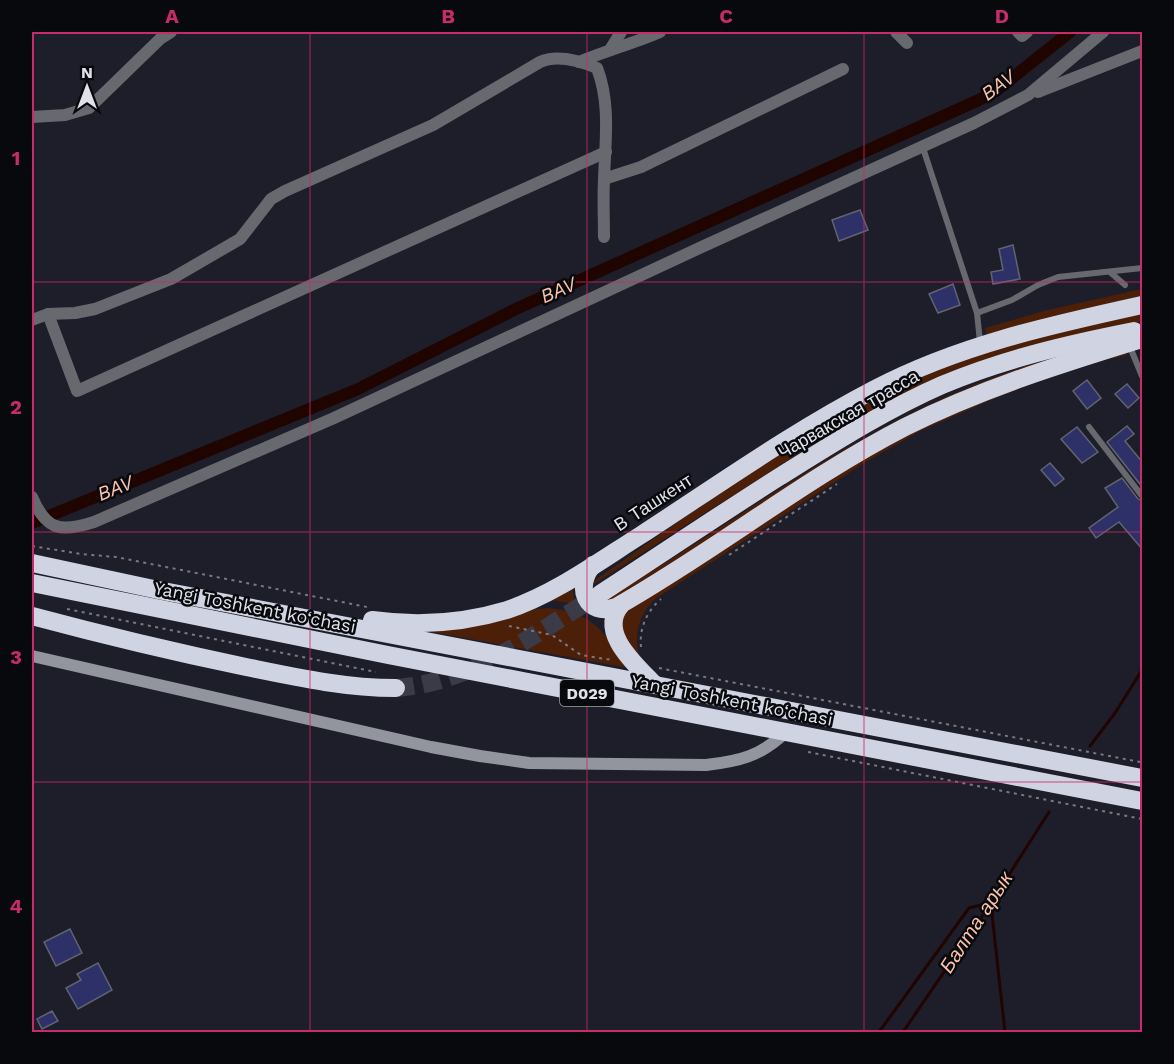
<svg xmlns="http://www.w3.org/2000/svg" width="1174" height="1064" viewBox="0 0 1174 1064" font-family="'Work Sans',sans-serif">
	<rect width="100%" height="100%" fill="#1d1e29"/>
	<g fill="#4c2008">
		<polygon points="1142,289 1142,298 987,335 985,328 1044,311"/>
		<path d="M1142,313V321L1063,338L902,396L860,417L810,446L594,584V581C701,507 815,418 937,369C1003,343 1073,329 1142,313Z"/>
		<path d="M1127,353V355L1097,362L1037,382L993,399L920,431L864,463L655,599C638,615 633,638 640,659L621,634V613C719,550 815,482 918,429C984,395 1056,375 1127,353Z"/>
		<path d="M1039,362L1040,363L842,454L607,604L604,601C644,576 684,551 724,525C825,459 922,397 1039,362Z"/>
		<polygon points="573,585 573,595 576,604 552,600"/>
		<path d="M548,608C593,612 606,634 629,668L426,631L526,610Z"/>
	</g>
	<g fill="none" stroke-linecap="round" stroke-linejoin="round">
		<g stroke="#200400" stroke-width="3">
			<polyline points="1090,746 1115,713 1142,670"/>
			<polyline points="991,905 1005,1032"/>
			<polyline points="879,1032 969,908 989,903"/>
			<polyline points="903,1032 991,903 1049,812"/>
		</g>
		<polyline stroke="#200400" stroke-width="12" points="32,523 358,389 518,308 981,99 997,90 1070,32"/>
	</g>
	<g fill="#2e3168" stroke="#606370" stroke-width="1.5">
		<polygon points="860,210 868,230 839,241 832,220"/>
		<polygon points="1013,245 1020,279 993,284 991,272 1003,270 999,249"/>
		<polygon points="953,284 960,305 938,313 929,294"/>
		<polygon points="1087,380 1101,398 1087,409 1073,391"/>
		<polygon points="1127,384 1139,398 1128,408 1115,394"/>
		<polygon points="1127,426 1134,434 1125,441 1143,463 1143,488 1107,442"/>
		<polygon points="1077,427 1098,452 1082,463 1061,439"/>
		<polygon points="1050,463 1064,479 1055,486 1041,470"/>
		<polygon points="1122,478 1138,499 1143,501 1143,550 1119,522 1096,538 1089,528 1118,507 1105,488"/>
		<polygon points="70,929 82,953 56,966 44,942"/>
		<polygon points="98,963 112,990 78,1009 66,988 81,980 77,974"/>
		<polygon points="52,1011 58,1021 42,1029 37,1019"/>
	</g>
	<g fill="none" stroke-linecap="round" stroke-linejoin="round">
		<path stroke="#3a3b46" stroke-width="18" stroke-dasharray="18 9" stroke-linecap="butt" d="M396,688C472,683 537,632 600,594"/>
		<g stroke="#787983" stroke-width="2" stroke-dasharray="3 4.5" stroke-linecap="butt">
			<polyline points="32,546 81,554 116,557 367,607"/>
			<polyline points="729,555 837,484"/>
			<polyline points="67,609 376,672"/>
			<polyline points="509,626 552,635 581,655 612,660"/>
			<path d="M641,647C639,628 647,611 661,599"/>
			<polyline points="659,668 1140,762"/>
			<polyline points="808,752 1142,819"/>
		</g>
		<g stroke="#68696f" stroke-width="6">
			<polyline points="923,148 977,313 980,342"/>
			<polyline points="1111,273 1125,285"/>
			<polyline points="977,313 1012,300 1038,285 1058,277 1142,268"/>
			<polyline points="1130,347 1142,376"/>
			<polyline points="1089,427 1142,496"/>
		</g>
		<g stroke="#68696f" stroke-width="12">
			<polyline points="896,32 907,43"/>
			<polyline points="1018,32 1022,36 1027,32"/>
			<polyline points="610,50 621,32"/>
			<path d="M579,62C606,51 634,43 660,32"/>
			<polyline points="1038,92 1142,51"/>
			<polyline points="32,117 65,115 89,108 160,39 171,32"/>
			<polyline points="604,179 641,167 843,69"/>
			<polyline points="48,314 77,391 606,152"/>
			<path d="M32,320L48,314L75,313L95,309L171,279L240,239L271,199L285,191L433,125L540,62C558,54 580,61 597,68C611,104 605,143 604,180C603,199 604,218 604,237"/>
			<path d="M32,497C46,530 60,533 94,522L334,418L706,245L974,123L1028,95L1103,32"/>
		</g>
		<path stroke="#92949e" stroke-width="12" d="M32,656L431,747L480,756L529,763L706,765C740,761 761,756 786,732"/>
		<g stroke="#d0d3e2" stroke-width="18">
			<polyline points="32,563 163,591 1142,778"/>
			<path d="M593,565C574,586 586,618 616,607C715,551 804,479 905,427C981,389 1061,364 1142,339"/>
			<polyline points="32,583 388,655 1142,801"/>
			<path d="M600,594C660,555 719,515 779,477C832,444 885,410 942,385C1004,359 1068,344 1134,331"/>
			<path d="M621,605C597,632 636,665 654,684"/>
			<path d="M32,616C103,635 174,652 246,667C295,677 345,688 396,688"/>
			<path d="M372,620C416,626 464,623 507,610C555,594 598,562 641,535C718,485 794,431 875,389C959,345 1051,325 1142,305"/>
		</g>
	</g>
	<path fill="none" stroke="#c52c69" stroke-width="1.5" stroke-opacity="0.55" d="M310,32V1032M587,32V1032M864,32V1032M32,282H1142M32,532H1142M32,782H1142"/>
	<g text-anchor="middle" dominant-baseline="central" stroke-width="5" stroke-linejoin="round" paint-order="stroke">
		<rect fill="#08090d" stroke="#9fa0a7" stroke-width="1.5" x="560" y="680" width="54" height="26" rx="4.5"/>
		<g font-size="16" font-weight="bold" fill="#e0e1e9">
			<text x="587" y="693">D029</text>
		</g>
		<g font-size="18" fill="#e0e1e9" stroke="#08090d">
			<text transform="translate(848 414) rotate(-30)">Чарвакская трасса</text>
			<text transform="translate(653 502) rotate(-33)">В Ташкент</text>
			<text transform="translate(255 607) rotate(11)">Yangi Toshkent ko‘chasi</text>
			<text transform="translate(732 700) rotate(11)">Yangi Toshkent ko‘chasi</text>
		</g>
		<g font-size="20" font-style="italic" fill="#fbc2a8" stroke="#08090d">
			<text transform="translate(998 85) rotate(-36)">BAV</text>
			<text transform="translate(558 290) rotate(-24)">BAV</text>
			<text transform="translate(115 488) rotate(-22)">BAV</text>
			<text transform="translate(976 922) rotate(-57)">Балта арык</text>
		</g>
	</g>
	<rect width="1174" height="1064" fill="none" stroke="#08090d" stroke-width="66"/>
	<g transform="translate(87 87)" stroke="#08090d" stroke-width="4.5" paint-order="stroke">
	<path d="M0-4.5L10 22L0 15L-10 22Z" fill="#e0e1e9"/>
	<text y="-9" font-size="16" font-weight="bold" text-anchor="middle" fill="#e0e1e9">N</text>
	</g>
	<rect x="33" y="33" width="1108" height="998" fill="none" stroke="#c52c69" stroke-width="2"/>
	<g font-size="20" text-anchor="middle" font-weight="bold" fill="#c52c69">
		<text x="172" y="23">A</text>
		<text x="448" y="23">B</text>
		<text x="726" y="23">C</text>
		<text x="1002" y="23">D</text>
		<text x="16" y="165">1</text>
		<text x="16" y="414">2</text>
		<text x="16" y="664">3</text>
		<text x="16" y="913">4</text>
	</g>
</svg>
